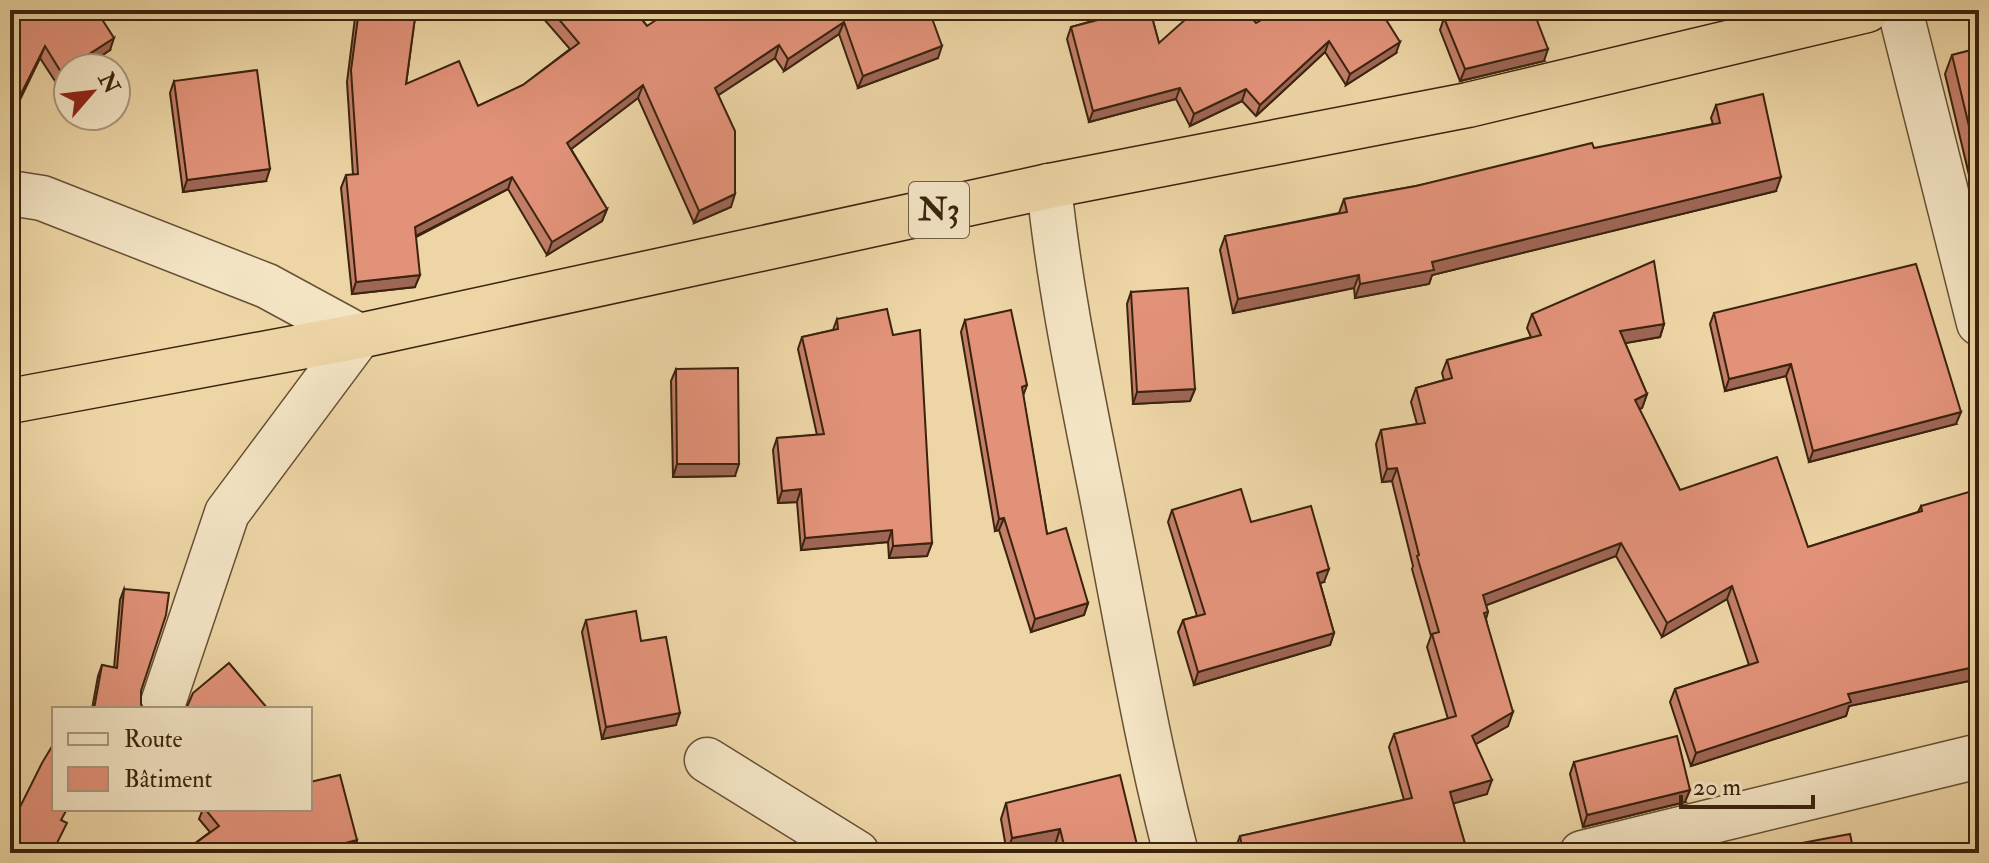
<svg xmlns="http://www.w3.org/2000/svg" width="1989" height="863" viewBox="0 0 1989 863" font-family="'IM FELL Double Pica',serif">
	<rect width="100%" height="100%" fill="#edd5a5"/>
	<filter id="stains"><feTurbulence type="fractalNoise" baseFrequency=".0025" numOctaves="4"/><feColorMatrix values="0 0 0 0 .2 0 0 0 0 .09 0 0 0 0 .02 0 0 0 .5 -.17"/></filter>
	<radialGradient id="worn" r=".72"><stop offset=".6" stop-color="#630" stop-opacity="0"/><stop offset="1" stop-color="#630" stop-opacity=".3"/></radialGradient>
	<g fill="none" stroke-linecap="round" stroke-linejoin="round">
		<defs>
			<g id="minor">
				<polyline points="1900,10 1979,323"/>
				<path d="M1049,186C1061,303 1087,417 1109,532C1130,640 1148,747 1176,853"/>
				<polyline points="10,193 42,198 267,286 359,336 227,513 161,709"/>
				<polyline points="707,760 857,853"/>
				<polyline points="1582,853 1979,756"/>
			</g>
			<polyline id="highway" points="10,401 359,336 1049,186 1468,105 1867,10"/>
		</defs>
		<use href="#minor" stroke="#685034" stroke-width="47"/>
		<use href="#highway" stroke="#3b230e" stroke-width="47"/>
		<use href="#minor" stroke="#f3e4c4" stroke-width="44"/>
		<use href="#highway" stroke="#edd5a5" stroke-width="44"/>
	</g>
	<g fill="#c27e68" stroke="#3b230e" stroke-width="2">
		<polygon points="10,10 110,50 57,84 40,58 10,120"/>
		<polygon points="356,10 416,10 406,84 478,106 523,85 570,49 536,10 634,10 647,26 929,10 938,58 858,88 839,34 784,71 775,58 718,95 731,207 694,223 638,98 571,149 607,209 602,221 547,255 508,189 416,237 415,287 352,294 341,188 346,175 353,175 347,82"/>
		<polygon points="1087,10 1150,10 1159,43 1256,23 1396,53 1346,85 1325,52 1256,116 1242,101 1190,126 1176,99 1089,122 1067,39 1071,27 1099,19"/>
		<polygon points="1444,18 1544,61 1460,81 1440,30"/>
		<polygon points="1979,48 1979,217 1945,74 1952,55"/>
		<polygon points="174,81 266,181 183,192 170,93"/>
		<polygon points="1716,105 1776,191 1432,275 1429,284 1355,298 1354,288 1233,313 1220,250 1225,236 1339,213 1344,199 1416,186 1713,124 1711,118"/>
		<polygon points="1131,292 1195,389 1190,401 1133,404 1127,304"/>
		<polygon points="1714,313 1956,424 1809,462 1786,376 1725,391 1710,324"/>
		<polygon points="1532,314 1664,324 1660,337 1625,343 1647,394 1642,408 1639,409 1680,490 1808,547 1918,512 1921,506 1971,598 1979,634 1979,679 1849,706 1846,716 1691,766 1670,702 1675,689 1749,665 1727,599 1662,637 1616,556 1486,605 1488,612 1486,619 1508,726 1476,744 1487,794 1453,803 1465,844 1462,853 1236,853 1235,849 1240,836 1404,800 1389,747 1394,734 1448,719 1427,647 1431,636 1412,569 1413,566 1392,481 1382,482 1376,444 1381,430 1417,424 1411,402 1416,388 1444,380 1442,373 1447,360 1531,337 1527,328"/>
		<polygon points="837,319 932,543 927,556 889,558 888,542 801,550 797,502 778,503 773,450 777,438 817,435 798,349 802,337 833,330"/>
		<polygon points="965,320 1027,385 1023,396 1047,534 1088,603 1084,615 1031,632 999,530 995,531 961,332"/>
		<polygon points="676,369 735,476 673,477 671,381"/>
		<polygon points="1172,510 1251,522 1324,582 1320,583 1334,633 1330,645 1194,685 1178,632 1183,620 1197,616 1168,522"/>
		<polygon points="124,589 141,691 141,704 143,709 92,709 98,676 102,665 114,668 120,600"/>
		<polygon points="586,620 641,641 676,725 602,739 582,632"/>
		<polygon points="1574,762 1685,802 1583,827 1570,774"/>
		<polygon points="1006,803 1139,853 1057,853 1055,845 1007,853 1001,819"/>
		<polygon points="203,809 310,809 357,840 353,852 349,853 182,853 210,832 199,819"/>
	</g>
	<g fill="#9e6655" stroke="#3b230e" stroke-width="2">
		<polygon points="209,10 269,10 208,11"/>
		<polygon points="844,22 839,34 784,71 788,59"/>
		<polygon points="114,38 110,50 83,68 68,68"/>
		<polygon points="1329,41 1325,52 1256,116 1260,105"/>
		<polygon points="1400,42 1396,53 1346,85 1350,74"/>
		<polygon points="779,45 775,58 711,100 715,88"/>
		<polygon points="45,46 40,58 10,120 10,113"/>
		<polygon points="942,46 938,58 858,88 863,76"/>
		<polygon points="1548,49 1544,61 1460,81 1465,69"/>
		<polygon points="68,68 68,77 57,84 61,72"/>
		<polygon points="643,85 638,98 562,156 567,143"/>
		<polygon points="1180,88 1176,99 1089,122 1093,111"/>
		<polygon points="1246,89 1242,101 1190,126 1194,114"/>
		<polygon points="270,169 266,181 183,192 187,180"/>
		<polygon points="512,177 508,189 410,239 415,227"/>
		<polygon points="1781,177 1776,191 1432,275 1429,284 1355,298 1360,284 1432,262"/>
		<polygon points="735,194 731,207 694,223 699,211"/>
		<polygon points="607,209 602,221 547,255 552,242"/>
		<polygon points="420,275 415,287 352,294 356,282"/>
		<polygon points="1359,275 1354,288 1233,313 1238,299"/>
		<polygon points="1664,324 1660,337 1615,345 1620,331"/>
		<polygon points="1791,364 1786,376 1725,391 1729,379"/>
		<polygon points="1195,389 1190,401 1133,404 1137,392"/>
		<polygon points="1647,394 1642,408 1630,413 1635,400"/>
		<polygon points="1961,412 1956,424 1809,462 1813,451"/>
		<polygon points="677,464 739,464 735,476 673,477"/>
		<polygon points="1397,468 1392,481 1382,482 1387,469"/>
		<polygon points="801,489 797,502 778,503 782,491"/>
		<polygon points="1004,518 999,530 995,531 999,519"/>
		<polygon points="892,530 888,542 801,550 805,538"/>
		<polygon points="932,543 927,556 889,558 893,546"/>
		<polygon points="1621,543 1616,556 1479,608 1483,595"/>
		<polygon points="1329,569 1324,582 1312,585 1317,573"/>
		<polygon points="1979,584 1979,596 1964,600 1969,587"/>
		<polygon points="1732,586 1727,599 1662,637 1667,623"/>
		<polygon points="1088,603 1084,615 1031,632 1035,619"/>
		<polygon points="1334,633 1330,645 1194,685 1198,672"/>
		<polygon points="1979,666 1979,679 1849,706 1846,716 1691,766 1696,753 1848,694"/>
		<polygon points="1513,712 1508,726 1467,749 1472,736"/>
		<polygon points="680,713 676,725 602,739 606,727"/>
		<polygon points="1492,780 1487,794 1445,806 1450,792"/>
		<polygon points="1690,790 1685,802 1583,827 1587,815"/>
		<polygon points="1060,829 1055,845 1007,853 1012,838"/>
		<polygon points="357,840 353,852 331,853 334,846"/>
		<polygon points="1465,844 1462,853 1433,853"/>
		<polygon points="1427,848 1425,853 1404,853"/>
	</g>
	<g fill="#e29279" stroke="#3b230e" stroke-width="2">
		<polygon points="10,10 96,10 114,38 61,72 45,46 18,100 14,103 17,102 10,117"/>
		<polygon points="359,10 416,10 406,84 459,61 478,106 523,85 579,43 551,10 634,10 647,26 671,10 929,10 942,46 863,76 844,22 788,59 779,45 715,88 735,131 735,194 699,211 643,85 567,143 607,209 552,242 512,177 415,227 420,275 356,282 346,175 358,174 351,70"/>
		<polygon points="1106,10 1150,10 1159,43 1196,10 1245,10 1256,23 1278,10 1380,10 1400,42 1350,74 1329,41 1260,105 1246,89 1194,114 1180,88 1093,111 1071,27 1113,16"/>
		<polygon points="1466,10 1533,10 1548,49 1465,69 1444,18"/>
		<polygon points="1979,48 1979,168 1952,55"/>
		<polygon points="257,70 270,169 187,180 174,81"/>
		<polygon points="1763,94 1781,177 1432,262 1434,270 1360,284 1359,275 1238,299 1225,236 1347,212 1344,199 1416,186 1592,143 1594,148 1720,123 1716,105"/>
		<polygon points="1654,261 1664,324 1620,331 1647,394 1635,400 1680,490 1777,457 1808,547 1922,511 1921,506 1979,489 1979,584 1969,587 1979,634 1979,666 1848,694 1851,702 1696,753 1675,689 1758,662 1732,586 1667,623 1621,543 1483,595 1488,612 1484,613 1513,712 1472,736 1492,780 1450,792 1465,844 1433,853 1428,853 1427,848 1404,853 1243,853 1240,836 1412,798 1394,734 1456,716 1432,634 1439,632 1417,556 1419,555 1397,468 1387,469 1381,430 1425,423 1416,388 1452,378 1447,360 1541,335 1532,314"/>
		<polygon points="1916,264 1961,412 1813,451 1791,364 1729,379 1714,313"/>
		<polygon points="1188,288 1195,389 1137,392 1131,292"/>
		<polygon points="887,309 893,335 920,330 932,543 893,546 892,530 805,538 801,489 782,491 777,438 824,434 802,337 838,329 837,319"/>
		<polygon points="1011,310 1027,385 1022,387 1047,534 1066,528 1088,603 1035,619 1004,518 999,519 965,320"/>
		<polygon points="738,368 739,464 677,464 676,369"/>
		<polygon points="1241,489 1251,522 1311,506 1329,569 1317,573 1334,633 1198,672 1183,620 1205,614 1172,510"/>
		<polygon points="124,589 169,593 166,615 141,691 141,704 143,709 94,709 102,665 117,668"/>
		<polygon points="636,611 641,641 666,637 680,713 606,727 586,620"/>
		<polygon points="229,663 268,709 186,709 193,693"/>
		<polygon points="1677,736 1690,790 1587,815 1574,762"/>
		<polygon points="54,743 54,809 67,809 61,820 67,823 52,853 10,853 10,827 42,763"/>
		<polygon points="340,775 357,840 334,846 336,853 182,853 219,826 205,809 310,809 310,782"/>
		<polygon points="1120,775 1139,853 1066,853 1060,829 1012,838 1006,803"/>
		<polygon points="1850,834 1854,853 1787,853 1786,846"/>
	</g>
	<g text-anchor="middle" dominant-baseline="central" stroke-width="8" stroke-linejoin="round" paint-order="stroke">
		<rect fill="#f3e4c4" stroke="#725d45" stroke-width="2" x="909" y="182" width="60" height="56" rx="6"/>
		<g font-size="32" font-weight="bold" fill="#3b230e">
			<text x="939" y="210">N3</text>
		</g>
	</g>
	<rect width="1989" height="863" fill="none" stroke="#edd5a5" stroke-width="40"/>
	<rect x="12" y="12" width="1965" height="839" fill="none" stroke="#3b230e" stroke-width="4"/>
	<rect x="20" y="20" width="1949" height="823" fill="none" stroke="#3b230e" stroke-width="2"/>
	<rect x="52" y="707" width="260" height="104" fill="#f3e4c4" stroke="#a9977b" stroke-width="2"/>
	<rect x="68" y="733" width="40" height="12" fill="#f3e4c4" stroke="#a9977b" stroke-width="2"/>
	<text x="124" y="747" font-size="24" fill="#3b230e">Route</text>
	<rect x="68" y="767" width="40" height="24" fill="#e29279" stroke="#a9977b" stroke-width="2"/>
	<text x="124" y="787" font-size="24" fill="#3b230e">Bâtiment</text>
	<g transform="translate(92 92) rotate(62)"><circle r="38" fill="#f3e4c4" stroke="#a9977b" stroke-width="2"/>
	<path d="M0-6L14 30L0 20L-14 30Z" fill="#8f2418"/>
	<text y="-12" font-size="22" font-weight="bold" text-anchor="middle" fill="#3b230e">N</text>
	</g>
	<path d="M1681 795v12h132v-12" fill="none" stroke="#3b230e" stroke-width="4"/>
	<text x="1693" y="795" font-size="24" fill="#3b230e" stroke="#f3e4c4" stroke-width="6" paint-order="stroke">20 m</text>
	<rect width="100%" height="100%" filter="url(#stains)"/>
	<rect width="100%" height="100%" fill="url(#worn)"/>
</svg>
